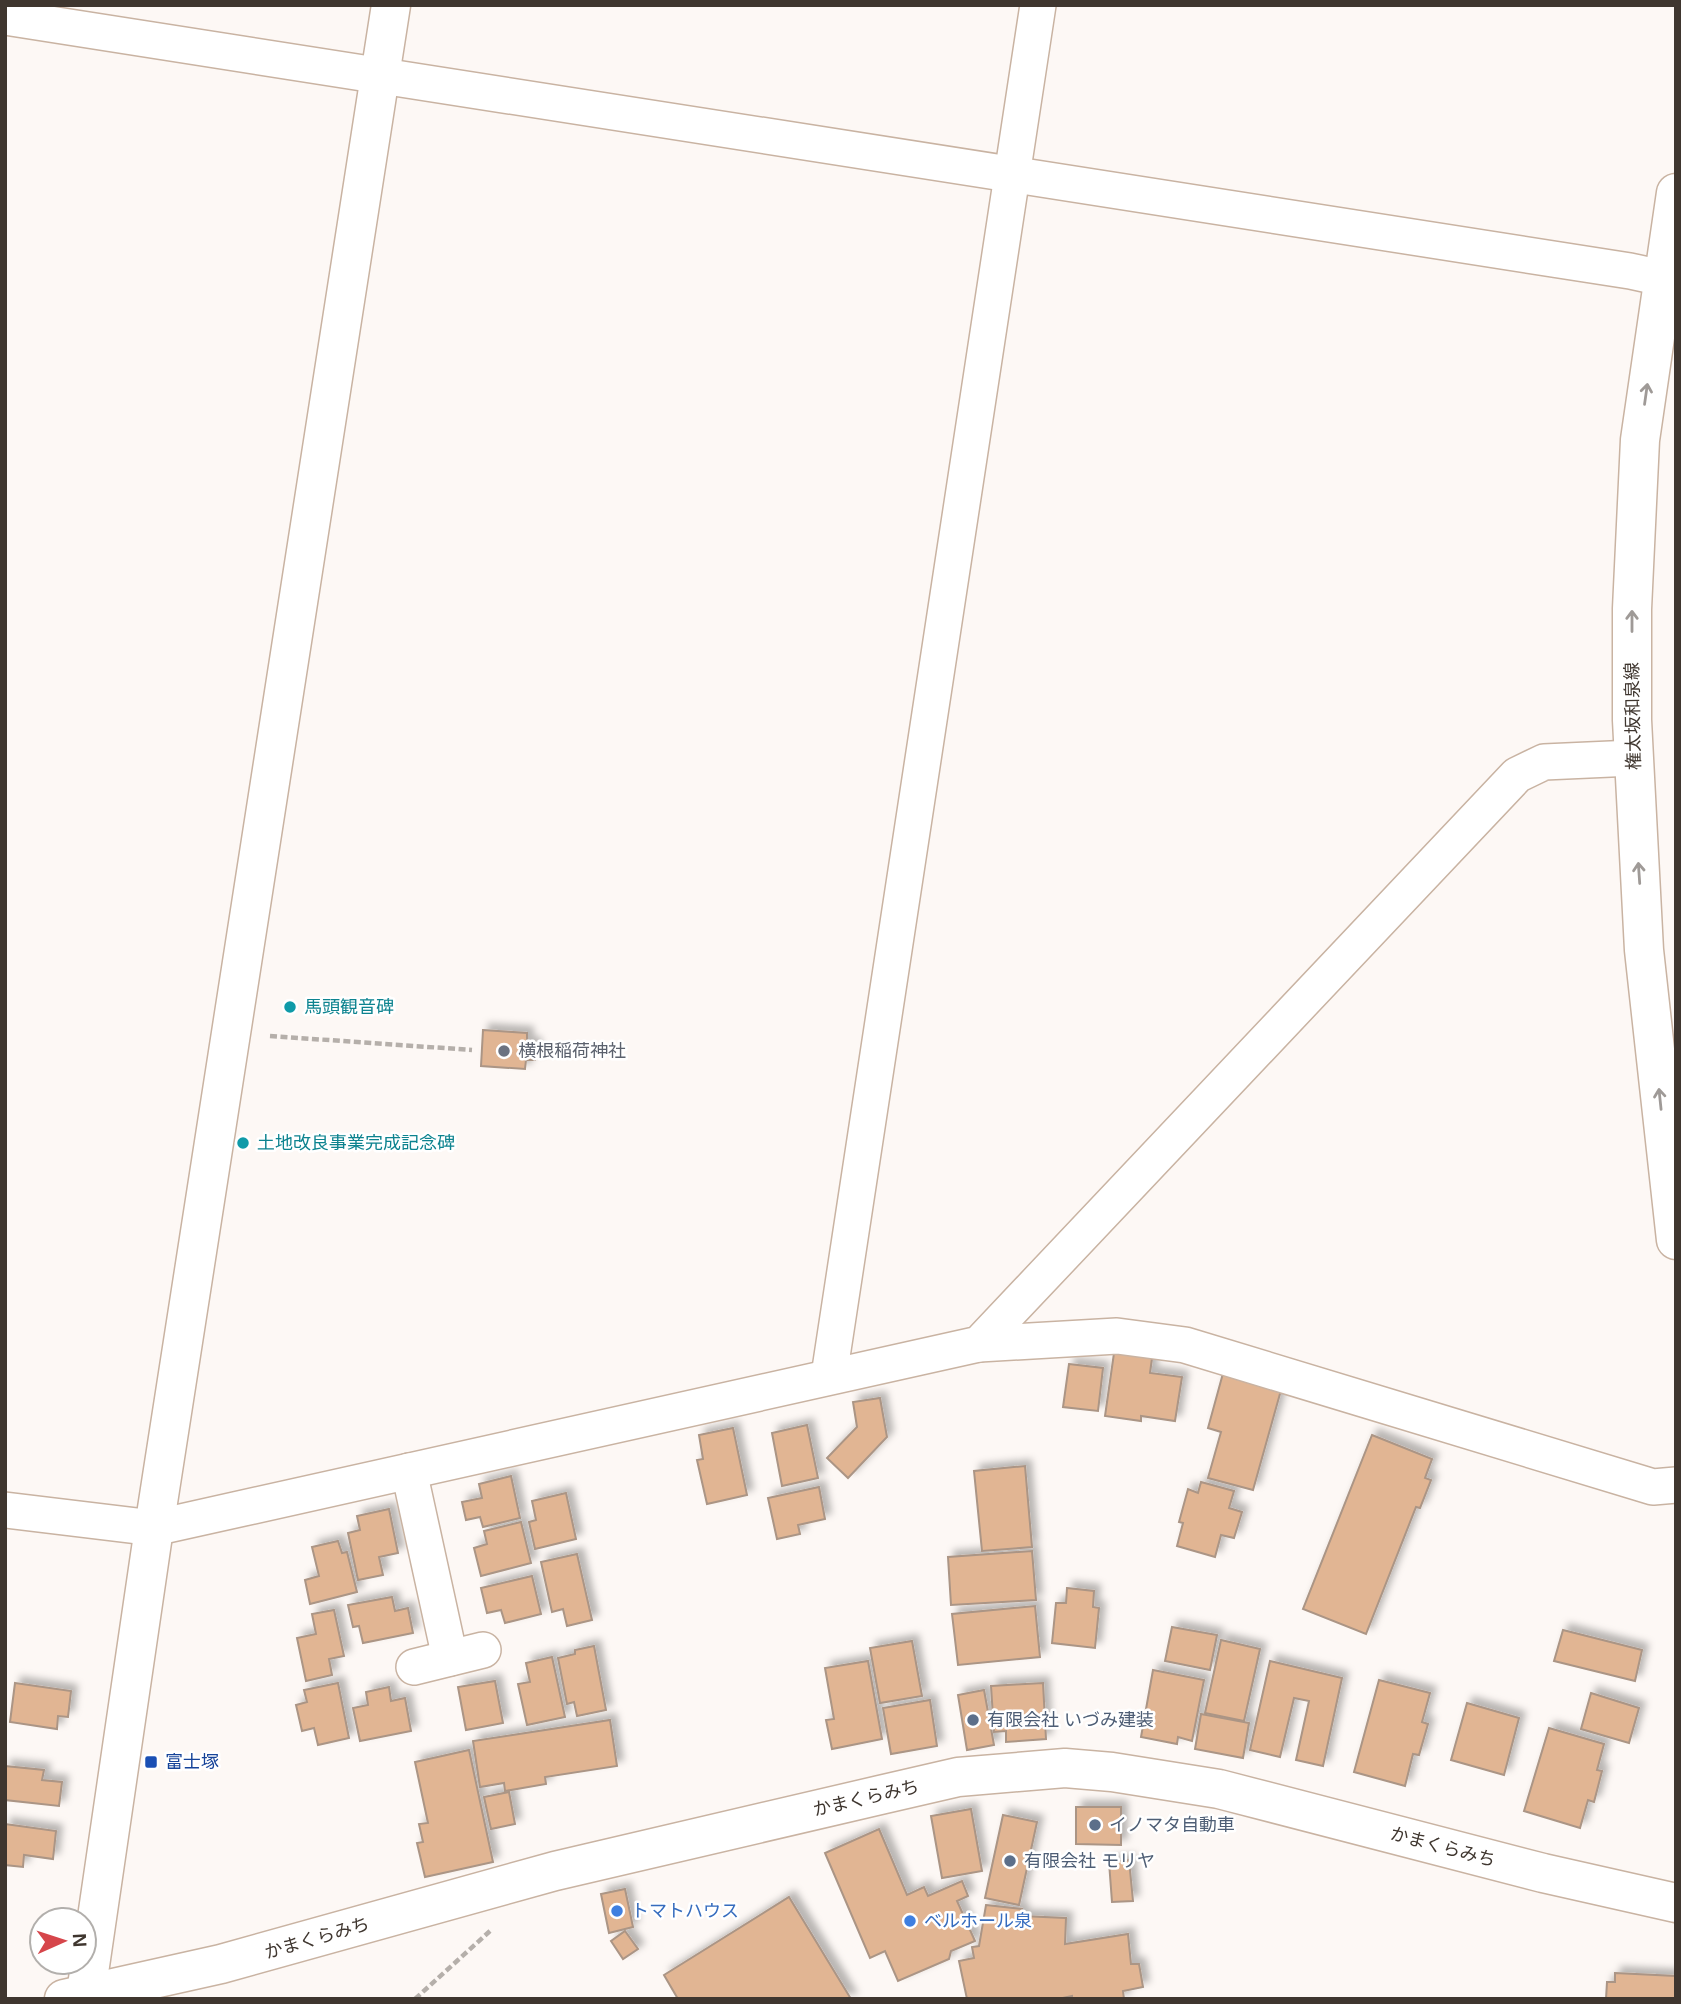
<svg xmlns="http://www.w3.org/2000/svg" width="1681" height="2004" viewBox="0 0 1681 2004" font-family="Arial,'Noto Sans JP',sans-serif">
	<defs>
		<filter id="shadow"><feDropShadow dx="6" dy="-6" stdDeviation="3.5" flood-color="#0004"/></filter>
	</defs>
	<rect width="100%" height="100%" fill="#fdf8f5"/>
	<g fill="#e1b593" stroke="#ab9585" stroke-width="2" filter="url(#shadow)">
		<polygon points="483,1030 527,1033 527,1043 535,1044 535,1060 526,1060 525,1069 481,1066"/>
		<polygon points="1115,1346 1153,1351 1150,1373 1182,1377 1175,1421 1141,1416 1141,1421 1105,1416"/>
		<polygon points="1069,1364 1103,1368 1098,1411 1063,1407"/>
		<polygon points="1225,1366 1283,1383 1253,1490 1208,1478 1221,1432 1208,1428"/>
		<polygon points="880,1398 887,1437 848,1478 827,1458 857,1427 853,1402"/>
		<polygon points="807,1425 818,1478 782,1486 772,1433"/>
		<polygon points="733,1428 747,1495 707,1504 697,1460 703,1459 699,1435"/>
		<polygon points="1372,1435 1432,1459 1425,1478 1431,1480 1420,1508 1416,1507 1366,1634 1303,1609"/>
		<polygon points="1025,1466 1032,1547 982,1551 974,1471"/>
		<polygon points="511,1476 520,1518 483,1527 480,1517 466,1520 462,1502 482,1498 479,1484"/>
		<polygon points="1201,1482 1234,1491 1229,1508 1242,1512 1234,1538 1221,1535 1215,1557 1177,1546 1183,1523 1179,1522 1188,1489 1198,1493"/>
		<polygon points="819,1487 825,1519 798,1525 800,1534 777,1539 768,1498"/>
		<polygon points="566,1493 576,1539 535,1549 529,1522 536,1520 532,1501"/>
		<polygon points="389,1509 398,1553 379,1557 383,1575 358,1580 348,1533 360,1530 357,1516"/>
		<polygon points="521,1522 531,1563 481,1576 474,1548 487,1544 484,1531"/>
		<polygon points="338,1541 342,1553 347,1552 357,1592 310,1604 305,1580 319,1576 312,1547"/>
		<polygon points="1032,1551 1036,1600 951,1605 948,1557"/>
		<polygon points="577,1554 592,1620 567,1626 563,1609 552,1612 541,1562"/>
		<polygon points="532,1576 541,1614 505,1623 501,1610 487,1613 481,1588"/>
		<polygon points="1067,1588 1094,1591 1093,1607 1099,1608 1095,1648 1052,1643 1056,1603 1066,1603"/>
		<polygon points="392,1597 395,1611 408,1608 413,1633 363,1643 359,1626 353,1627 348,1605"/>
		<polygon points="1035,1606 1040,1657 958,1665 952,1614"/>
		<polygon points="334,1610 344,1656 329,1659 332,1675 306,1681 297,1638 316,1634 312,1614"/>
		<polygon points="1172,1627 1217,1635 1210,1670 1165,1661"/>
		<polygon points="1563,1630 1642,1650 1635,1681 1554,1661"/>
		<polygon points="1221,1640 1260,1649 1244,1721 1205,1713"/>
		<polygon points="912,1641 922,1696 880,1703 870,1648"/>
		<polygon points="594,1646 606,1710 577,1716 574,1702 567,1704 558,1658 575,1654 575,1650"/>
		<polygon points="552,1657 565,1717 527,1725 518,1684 530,1682 526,1663"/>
		<polygon points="868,1661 882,1739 832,1749 826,1720 834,1719 825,1668"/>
		<polygon points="1270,1661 1342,1678 1323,1766 1296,1760 1309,1701 1294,1698 1280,1757 1250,1750"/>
		<polygon points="1153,1670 1204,1680 1192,1741 1178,1737 1177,1744 1141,1737"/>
		<polygon points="1379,1680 1430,1693 1422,1722 1428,1724 1419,1755 1413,1754 1405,1786 1354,1772"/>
		<polygon points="495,1681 503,1723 466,1730 458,1687"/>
		<polygon points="15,1683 71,1691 68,1717 58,1716 57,1729 10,1722"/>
		<polygon points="338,1683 349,1738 318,1745 314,1728 302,1731 296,1705 307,1702 304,1690"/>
		<polygon points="1043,1683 1046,1739 1006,1742 1006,1731 994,1732 991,1686"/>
		<polygon points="389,1687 391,1701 405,1698 411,1731 360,1741 353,1708 368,1705 366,1692"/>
		<polygon points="984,1690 994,1745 967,1750 958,1695"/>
		<polygon points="1591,1693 1639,1708 1629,1743 1581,1729"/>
		<polygon points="930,1700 937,1746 891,1754 883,1708"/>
		<polygon points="1467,1703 1519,1718 1504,1775 1451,1760"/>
		<polygon points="1201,1714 1249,1723 1243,1758 1195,1749"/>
		<polygon points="610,1720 617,1766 545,1777 546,1784 505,1791 504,1783 480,1787 473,1741"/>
		<polygon points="1549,1728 1604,1744 1597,1770 1602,1771 1594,1802 1588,1800 1580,1828 1524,1811"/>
		<polygon points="469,1750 493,1862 425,1877 417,1843 423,1842 419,1824 428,1823 415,1762"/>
		<polygon points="5,1766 44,1770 42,1780 62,1782 59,1806 5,1800"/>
		<polygon points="509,1792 515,1824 491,1829 484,1797"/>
		<polygon points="1076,1807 1121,1807 1121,1845 1076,1844"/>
		<polygon points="971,1809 982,1871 942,1878 931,1816"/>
		<polygon points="1003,1815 1037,1822 1019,1905 985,1898"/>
		<polygon points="5,1824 56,1831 53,1859 24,1855 23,1867 5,1865"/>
		<polygon points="879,1829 907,1895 924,1887 928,1896 962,1881 968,1896 957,1901 975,1941 951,1951 949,1959 898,1981 885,1951 870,1958 825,1853"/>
		<polygon points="1129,1860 1133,1901 1112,1902 1109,1862"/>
		<polygon points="625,1889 633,1927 609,1933 601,1894"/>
		<polygon points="789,1897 851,1999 678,1999 664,1975"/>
		<polygon points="986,1905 1022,1909 1022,1916 1066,1918 1065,1944 1128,1934 1131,1964 1139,1964 1143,1987 1123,1991 1124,1999 1072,1999 1072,1996 1058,1999 967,1999 959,1961 974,1958 972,1947 979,1946"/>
		<polygon points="625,1931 638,1949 623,1959 611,1941"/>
		<polygon points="1615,1973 1676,1976 1676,1999 1606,1999 1607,1982 1615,1982"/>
	</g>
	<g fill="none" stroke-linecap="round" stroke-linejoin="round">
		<defs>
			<g id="minor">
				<path d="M5,17C547,98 1088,187 1630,271L1662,278"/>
				<polyline points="979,1344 1117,1336 1185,1345 1653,1487 1676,1485"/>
				<polyline points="829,1376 1038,5"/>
				<polyline points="409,1471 450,1658"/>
				<polyline points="5,1510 154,1528 979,1344 1517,775 1544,762 1633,758"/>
				<polyline points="414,1667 483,1650"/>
			</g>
			<g id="tertiary">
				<polyline points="1676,193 1640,440 1632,609 1632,720 1644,950 1676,1240"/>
				<polyline points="86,1993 154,1528 391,5"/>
			</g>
			<polyline id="secondary" points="64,1999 221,1964 555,1871 880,1795 958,1777 1065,1768 1112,1772 1219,1789 1543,1873 1676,1903"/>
		</defs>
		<use href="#minor" stroke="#c9b3a2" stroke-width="38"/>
		<use href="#tertiary" stroke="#c9b3a2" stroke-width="41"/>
		<use href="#secondary" stroke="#c9b3a2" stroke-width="41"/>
		<g stroke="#b5afaa" stroke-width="4.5" stroke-dasharray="7 3.5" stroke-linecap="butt">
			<polyline points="270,1036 472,1050"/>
			<polyline points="415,1999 490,1931"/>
		</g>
		<use href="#minor" stroke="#fff" stroke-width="35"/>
		<use href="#tertiary" stroke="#fff" stroke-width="38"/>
		<use href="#secondary" stroke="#fff" stroke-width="38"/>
	</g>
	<defs><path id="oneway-shaft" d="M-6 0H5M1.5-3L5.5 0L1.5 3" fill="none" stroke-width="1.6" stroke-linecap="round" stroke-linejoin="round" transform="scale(1.75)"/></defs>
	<g stroke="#9f9a97">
		<use href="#oneway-shaft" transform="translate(1646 394) rotate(-82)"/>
		<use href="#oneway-shaft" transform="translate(1632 621) rotate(-90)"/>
		<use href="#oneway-shaft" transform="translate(1639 873) rotate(-94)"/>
		<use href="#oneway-shaft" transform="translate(1660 1099) rotate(-96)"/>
	</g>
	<g fill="#0f9aa8" stroke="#fff" stroke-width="2.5">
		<circle cx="290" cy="1007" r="7"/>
		<circle cx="243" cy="1143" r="7"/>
	</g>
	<circle fill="#6b7280" stroke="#fff" stroke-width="2.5" cx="504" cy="1051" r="7"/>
	<g fill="#5c6f8a" stroke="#fff" stroke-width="2.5">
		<circle cx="973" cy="1720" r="7"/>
		<circle cx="1095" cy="1825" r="7"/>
		<circle cx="1010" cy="1861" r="7"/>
	</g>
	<rect fill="#1a4fb4" stroke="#fff" stroke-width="2.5" x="144" y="1755" width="14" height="14" rx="3.5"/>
	<g fill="#3f7fe0" stroke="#fff" stroke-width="2.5">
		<circle cx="617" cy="1911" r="7"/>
		<circle cx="910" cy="1921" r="7"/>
	</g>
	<g text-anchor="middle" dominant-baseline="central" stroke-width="5" stroke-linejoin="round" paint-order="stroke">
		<g font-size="18" fill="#3f362f" stroke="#fff">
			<text transform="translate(1633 716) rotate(-91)">権太坂和泉線</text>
			<text transform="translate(866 1798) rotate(-13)">かまくらみち</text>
			<text transform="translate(1443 1847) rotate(15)">かまくらみち</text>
			<text transform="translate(317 1938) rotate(-16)">かまくらみち</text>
		</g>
		<g font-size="18" fill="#0d838f" stroke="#fff" text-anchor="start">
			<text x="304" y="1007">馬頭観音碑</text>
			<text x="257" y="1143">土地改良事業完成記念碑</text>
		</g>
		<g font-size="18" fill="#5b616d" stroke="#fff" text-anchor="start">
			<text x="518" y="1051">横根稲荷神社</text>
		</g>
		<g font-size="18" fill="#4e5e75" stroke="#fff" text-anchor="start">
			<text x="987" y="1720">有限会社 いづみ建装</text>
			<text x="1109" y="1825">イノマタ自動車</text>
			<text x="1024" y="1861">有限会社 モリヤ</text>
		</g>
		<g font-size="18" fill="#164399" stroke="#fff" text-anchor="start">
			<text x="165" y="1762">富士塚</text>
		</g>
		<g font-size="18" fill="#366cbe" stroke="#fff" text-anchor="start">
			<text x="631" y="1911">トマトハウス</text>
			<text x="924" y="1921">ベルホール泉</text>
		</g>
	</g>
	<rect width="1681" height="2004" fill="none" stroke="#3f362f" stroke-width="14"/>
	<g transform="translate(63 1941) rotate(87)"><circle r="33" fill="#ffffff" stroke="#b2afac" stroke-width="2"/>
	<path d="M0-5L12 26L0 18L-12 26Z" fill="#d6464b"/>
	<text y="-10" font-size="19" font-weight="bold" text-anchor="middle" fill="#3f362f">N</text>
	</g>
</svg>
